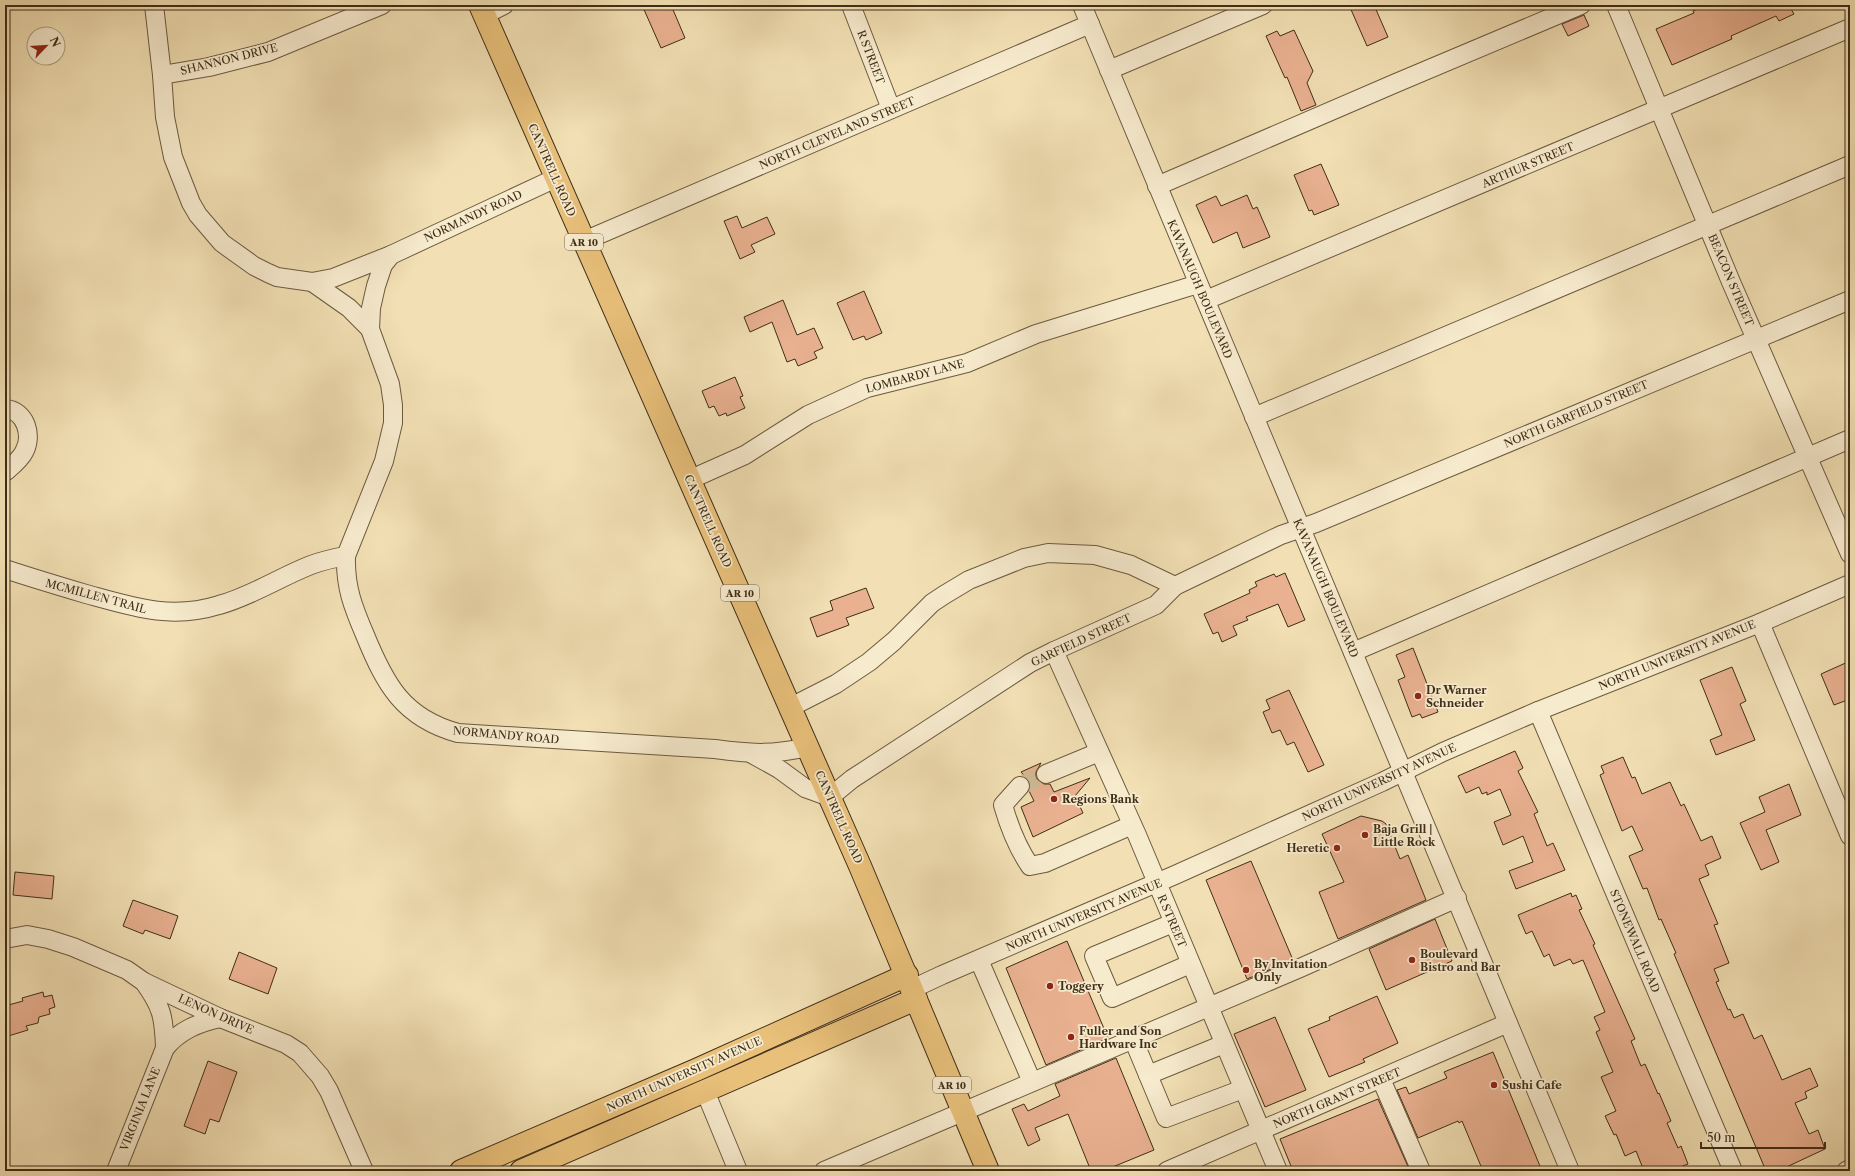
<svg xmlns="http://www.w3.org/2000/svg" width="1855" height="1176" viewBox="0 0 1855 1176" font-family="'Libre Caslon Text',serif">
	<rect width="100%" height="100%" fill="#f2e0b4"/>
	<filter id="stains"><feTurbulence type="fractalNoise" baseFrequency=".005" numOctaves="4"/><feColorMatrix values="0 0 0 0 .2 0 0 0 0 .09 0 0 0 0 .02 0 0 0 .5 -.17"/></filter>
	<radialGradient id="worn" r=".72"><stop offset=".6" stop-color="#630" stop-opacity="0"/><stop offset="1" stop-color="#630" stop-opacity=".3"/></radialGradient>
	<g fill="#e9b190" stroke="#3f2e18">
		<polygon points="642,5 671,5 685,38 661,48"/>
		<polygon points="1349,5 1374,5 1388,37 1367,46"/>
		<polygon points="1706,5 1801,5 1791,9 1794,14 1779,21 1776,16 1731,36 1732,39 1672,65 1656,29 1694,13 1693,11"/>
		<polygon points="1584,15 1589,26 1568,36 1562,24"/>
		<polygon points="1294,30 1313,71 1307,83 1316,105 1301,111 1287,77 1285,78 1266,36 1277,31 1280,36"/>
		<polygon points="1321,164 1339,205 1314,215 1312,210 1309,211 1294,175"/>
		<polygon points="1247,195 1253,209 1257,207 1270,237 1243,248 1237,232 1213,243 1196,205 1216,196 1221,206"/>
		<polygon points="737,216 742,228 767,217 775,234 751,245 755,252 740,259 724,221"/>
		<polygon points="864,291 882,333 866,340 864,336 853,340 837,303"/>
		<polygon points="783,300 797,335 814,328 823,348 814,352 817,358 798,366 795,359 787,362 772,322 750,332 744,317"/>
		<polygon points="735,377 743,396 740,397 745,408 727,416 726,413 719,416 714,406 709,408 702,391"/>
		<polygon points="1285,573 1305,620 1288,627 1278,604 1246,617 1248,620 1233,626 1237,635 1222,642 1218,632 1213,634 1204,614 1250,593 1249,590 1257,586 1255,582 1274,574 1276,577"/>
		<polygon points="866,588 874,608 846,618 849,625 817,637 810,618 833,610 830,601"/>
		<polygon points="1413,648 1438,712 1422,718 1420,714 1412,717 1398,680 1405,677 1396,655"/>
		<polygon points="1850,661 1850,699 1834,705 1821,674"/>
		<polygon points="1732,667 1746,701 1740,704 1755,740 1716,755 1710,740 1722,735 1700,680"/>
		<polygon points="1289,690 1324,765 1308,772 1294,742 1287,745 1280,730 1272,733 1263,712 1270,709 1266,700"/>
		<polygon points="1515,751 1523,768 1518,771 1538,812 1534,814 1547,846 1553,843 1565,870 1516,889 1509,871 1533,862 1523,836 1503,845 1494,822 1511,815 1500,789 1487,795 1487,792 1482,794 1479,787 1466,793 1458,776"/>
		<polygon points="1623,757 1632,778 1635,777 1642,794 1670,782 1681,806 1684,804 1701,841 1712,836 1721,858 1705,865 1709,875 1699,879 1718,924 1714,925 1729,963 1714,969 1719,981 1716,982 1728,1010 1730,1009 1734,1018 1743,1014 1754,1039 1762,1035 1782,1080 1810,1068 1818,1086 1805,1092 1807,1098 1795,1103 1809,1134 1818,1130 1825,1149 1778,1171 1766,1171 1674,954 1676,953 1661,919 1659,920 1647,888 1643,889 1629,856 1643,850 1632,826 1622,831 1600,775 1604,773 1601,766"/>
		<polygon points="1041,763 1036,772 1036,778 1044,784 1050,784 1054,792 1090,778 1075,796 1083,813 1033,837 1021,807 1034,801 1029,791 1030,782 1021,772"/>
		<polygon points="1789,784 1801,815 1766,830 1779,862 1761,870 1740,823 1765,812 1759,797"/>
		<polygon points="1361,816 1382,821 1386,824 1400,859 1408,855 1426,900 1338,939 1319,892 1344,882 1322,834"/>
		<polygon points="1251,861 1293,960 1247,979 1206,880"/>
		<polygon points="15,872 54,876 52,899 13,895"/>
		<polygon points="1571,893 1572,897 1576,895 1582,909 1579,910 1595,944 1593,945 1635,1039 1631,1041 1641,1066 1645,1064 1658,1094 1659,1093 1671,1121 1667,1123 1678,1148 1681,1146 1688,1164 1670,1171 1644,1171 1636,1151 1625,1156 1616,1134 1614,1135 1605,1116 1616,1111 1601,1077 1613,1072 1596,1032 1600,1030 1594,1017 1605,1012 1583,960 1573,964 1570,959 1554,966 1549,954 1544,957 1532,931 1526,934 1518,915"/>
		<polygon points="133,900 178,916 170,939 145,930 143,934 123,926"/>
		<polygon points="1435,919 1452,961 1386,990 1369,949"/>
		<polygon points="1067,941 1108,1038 1046,1065 1006,968"/>
		<polygon points="239,952 277,968 268,994 229,979"/>
		<polygon points="43,992 44,997 52,995 55,1007 49,1009 50,1014 39,1017 38,1023 26,1026 28,1030 5,1037 5,1006 23,1001 22,998"/>
		<polygon points="1377,996 1398,1043 1363,1059 1365,1062 1329,1077 1308,1029 1330,1020 1329,1017"/>
		<polygon points="1275,1017 1306,1090 1265,1107 1234,1034"/>
		<polygon points="1493,1052 1542,1171 1483,1171 1462,1121 1459,1123 1458,1121 1418,1138 1397,1090 1406,1087 1409,1094 1447,1078 1444,1072"/>
		<polygon points="1116,1058 1154,1150 1103,1171 1091,1171 1068,1114 1035,1128 1040,1140 1028,1146 1012,1109 1024,1104 1028,1111 1060,1096 1055,1084"/>
		<polygon points="208,1061 237,1072 219,1122 210,1119 205,1134 184,1126"/>
		<polygon points="1378,1099 1410,1171 1293,1171 1280,1139"/>
	</g>
	<g fill="none" stroke-linecap="round" stroke-linejoin="round">
		<polyline stroke="#cebc95" stroke-width="18" stroke-dasharray="18 9" stroke-linecap="butt" points="1020,786 1046,774"/>
		<defs>
			<g id="minor">
				<polyline points="154,5 162,75 165,117 173,157 191,203 198,215 222,243 254,266 268,273 277,277 312,282 333,278 391,255 556,178"/>
				<polyline points="851,5 891,109"/>
				<path d="M1082,5C1244,394 1409,782 1570,1171"/>
				<polyline points="1616,5 1731,282 1850,554"/>
				<polyline points="484,15 504,5"/>
				<polyline points="1109,70 1263,5"/>
				<polyline points="162,75 209,67 268,52 382,5"/>
				<polyline points="1157,186 1396,83 1581,5"/>
				<polyline points="584,241 1090,24"/>
				<path d="M391,255L383,265L376,286L371,308L370,329L390,384L393,405V423L384,461L346,556C345,587 353,607 365,635C385,684 403,718 458,733L715,749C751,754 772,755 808,747"/>
				<polyline points="312,282 349,308 370,329"/>
				<polyline points="1206,300 1850,28"/>
				<path d="M5,409C26,410 33,436 24,452C20,460 12,466 5,472"/>
				<polyline points="1254,417 1850,165"/>
				<polyline points="689,480 745,455 808,415 867,388 967,363 1036,334 1198,284"/>
				<path d="M5,569C32,578 59,586 86,594C133,607 171,620 219,605C252,596 280,577 311,565C322,561 334,558 346,556"/>
				<polyline points="1760,623 1850,836"/>
				<polyline points="1054,651 1137,835 1278,1171"/>
				<polyline points="1353,652 1850,439"/>
				<polyline points="791,707 836,684 869,662 894,641 932,603 944,595 969,580 1024,558 1048,553 1095,555 1131,565 1175,586"/>
				<polyline points="1538,711 1733,1171"/>
				<polyline points="752,754 779,769 805,788 830,797 852,779 1030,663 1054,651 1156,605 1175,586 1281,535 1316,523 1850,300"/>
				<polyline points="1046,774 1099,752"/>
				<path d="M1020,786L1003,805C1009,826 1017,847 1030,866L1045,863L1132,825"/>
				<polyline points="1173,923 1094,956 1112,998 1190,964"/>
				<polyline points="5,939 27,935 48,939 73,947 127,970 144,982 220,1018 286,1044 300,1053 320,1076 329,1091 364,1171"/>
				<polyline points="979,960 1032,1082"/>
				<polyline points="912,989 942,975 1175,875 1382,782 1443,752 1538,711 1760,623 1850,584"/>
				<polyline points="1133,1039 1166,1118 1243,1089"/>
				<path d="M165,1048C180,1030 198,1023 220,1018"/>
				<polyline points="1148,1075 1224,1044"/>
				<polyline points="1381,1079 1421,1171"/>
				<polyline points="705,1091 738,1171"/>
				<path d="M116,1171L165,1048C164,1017 162,1007 144,982"/>
				<polyline points="824,1171 1300,968 1457,898"/>
				<polyline points="1167,1171 1508,1023"/>
				<polyline points="1846,1171 1850,1169"/>
			</g>
			<g id="major">
				<polyline points="480,5 860,866 988,1171"/>
				<polyline points="461,1171 696,1070 907,975"/>
				<polyline points="521,1171 916,999"/>
			</g>
		</defs>
		<use href="#minor" stroke="#6c5a3f" stroke-width="20"/>
		<use href="#major" stroke="#3f2e18" stroke-width="24"/>
		<use href="#minor" stroke="#f7ebce" stroke-width="18"/>
		<use href="#major" stroke="#e9c07a" stroke-width="22"/>
	</g>
	<g fill="#8f2418" stroke="#f7ebce" stroke-width="1.5">
		<circle cx="1418" cy="696" r="4"/>
		<circle cx="1054" cy="799" r="4"/>
		<circle cx="1365" cy="835" r="4"/>
		<circle cx="1337" cy="848" r="4"/>
		<circle cx="1412" cy="960" r="4"/>
		<circle cx="1246" cy="970" r="4"/>
		<circle cx="1050" cy="986" r="4"/>
		<circle cx="1071" cy="1037" r="4"/>
		<circle cx="1494" cy="1085" r="4"/>
	</g>
	<g text-anchor="middle" dominant-baseline="central" stroke-width="3.5" stroke-linejoin="round" paint-order="stroke">
		<g fill="#f7ebce" stroke="#76674f" stroke-width="1">
			<rect x="565" y="234" width="38" height="16" rx="3"/>
			<rect x="721" y="585" width="38" height="16" rx="3"/>
			<rect x="933" y="1077" width="38" height="16" rx="3"/>
		</g>
		<g font-size="10" font-weight="bold" fill="#3f2e18">
			<text x="584" y="242">AR 10</text>
			<text x="740" y="593">AR 10</text>
			<text x="952" y="1085">AR 10</text>
		</g>
		<g font-size="11" fill="#3f2e18" stroke="#f7ebce">
			<text transform="translate(871 57) rotate(69)">R STREET</text>
			<text transform="translate(229 59) rotate(-14)">SHANNON DRIVE</text>
			<text transform="translate(837 133) rotate(-23)">NORTH CLEVELAND STREET</text>
			<text transform="translate(1528 165) rotate(-23)">ARTHUR STREET</text>
			<text transform="translate(552 170) rotate(66)">CANTRELL ROAD</text>
			<text transform="translate(473 216) rotate(-25)">NORMANDY ROAD</text>
			<text transform="translate(1731 280) rotate(67)">BEACON STREET</text>
			<text transform="translate(1200 289) rotate(67)">KAVANAUGH BOULEVARD</text>
			<text transform="translate(915 376) rotate(-15)">LOMBARDY LANE</text>
			<text transform="translate(1576 414) rotate(-23)">NORTH GARFIELD STREET</text>
			<text transform="translate(708 521) rotate(66)">CANTRELL ROAD</text>
			<text transform="translate(1326 588) rotate(67)">KAVANAUGH BOULEVARD</text>
			<text transform="translate(96 596) rotate(15)">MCMILLEN TRAIL</text>
			<text transform="translate(1081 640) rotate(-25)">GARFIELD STREET</text>
			<text transform="translate(1677 655) rotate(-22)">NORTH UNIVERSITY AVENUE</text>
			<text transform="translate(506 735) rotate(5)">NORMANDY ROAD</text>
			<text transform="translate(1379 782) rotate(-25)">NORTH UNIVERSITY AVENUE</text>
			<text transform="translate(839 817) rotate(66)">CANTRELL ROAD</text>
			<text transform="translate(1084 915) rotate(-23)">NORTH UNIVERSITY AVENUE</text>
			<text transform="translate(1172 921) rotate(67)">R STREET</text>
			<text transform="translate(1635 941) rotate(67)">STONEWALL ROAD</text>
			<text transform="translate(216 1014) rotate(24)">LENON DRIVE</text>
			<text transform="translate(684 1074) rotate(-24)">NORTH UNIVERSITY AVENUE</text>
			<text transform="translate(1337 1098) rotate(-23)">NORTH GRANT STREET</text>
			<text transform="translate(140 1109) rotate(-68)">VIRGINIA LANE</text>
		</g>
		<g font-size="11" font-weight="bold" fill="#3f2e18" stroke="#f7ebce" text-anchor="start">
			<text x="1426" y="690">Dr Warner<tspan x="1426" dy="13">Schneider</tspan></text>
			<text x="1062" y="799">Regions Bank</text>
			<text x="1373" y="829">Baja Grill |<tspan x="1373" dy="13">Little Rock</tspan></text>
			<text x="1329" y="848" text-anchor="end">Heretic</text>
			<text x="1420" y="954">Boulevard<tspan x="1420" dy="13">Bistro and Bar</tspan></text>
			<text x="1254" y="964">By Invitation<tspan x="1254" dy="13">Only</tspan></text>
			<text x="1058" y="986">Toggery</text>
			<text x="1079" y="1031">Fuller and Son<tspan x="1079" dy="13">Hardware Inc</tspan></text>
			<text x="1502" y="1085">Sushi Cafe</text>
		</g>
	</g>
	<rect width="1855" height="1176" fill="none" stroke="#f2e0b4" stroke-width="20"/>
	<rect x="6" y="6" width="1843" height="1164" fill="none" stroke="#3f2e18" stroke-width="2"/>
	<rect x="10" y="10" width="1835" height="1156" fill="none" stroke="#3f2e18"/>
	<g transform="translate(46 46) rotate(65)"><circle r="19" fill="#f7ebce" stroke="#ad9f85"/>
	<path d="M0-3L7 15L0 10L-7 15Z" fill="#8f2418"/>
	<text y="-6" font-size="11" font-weight="bold" text-anchor="middle" fill="#3f2e18">N</text>
	</g>
	<path d="M1701 1142v6h124v-6" fill="none" stroke="#3f2e18" stroke-width="2"/>
	<text x="1707" y="1142" font-size="12" fill="#3f2e18" stroke="#f7ebce" stroke-width="3" paint-order="stroke">50 m</text>
	<rect width="100%" height="100%" filter="url(#stains)"/>
	<rect width="100%" height="100%" fill="url(#worn)"/>
</svg>
